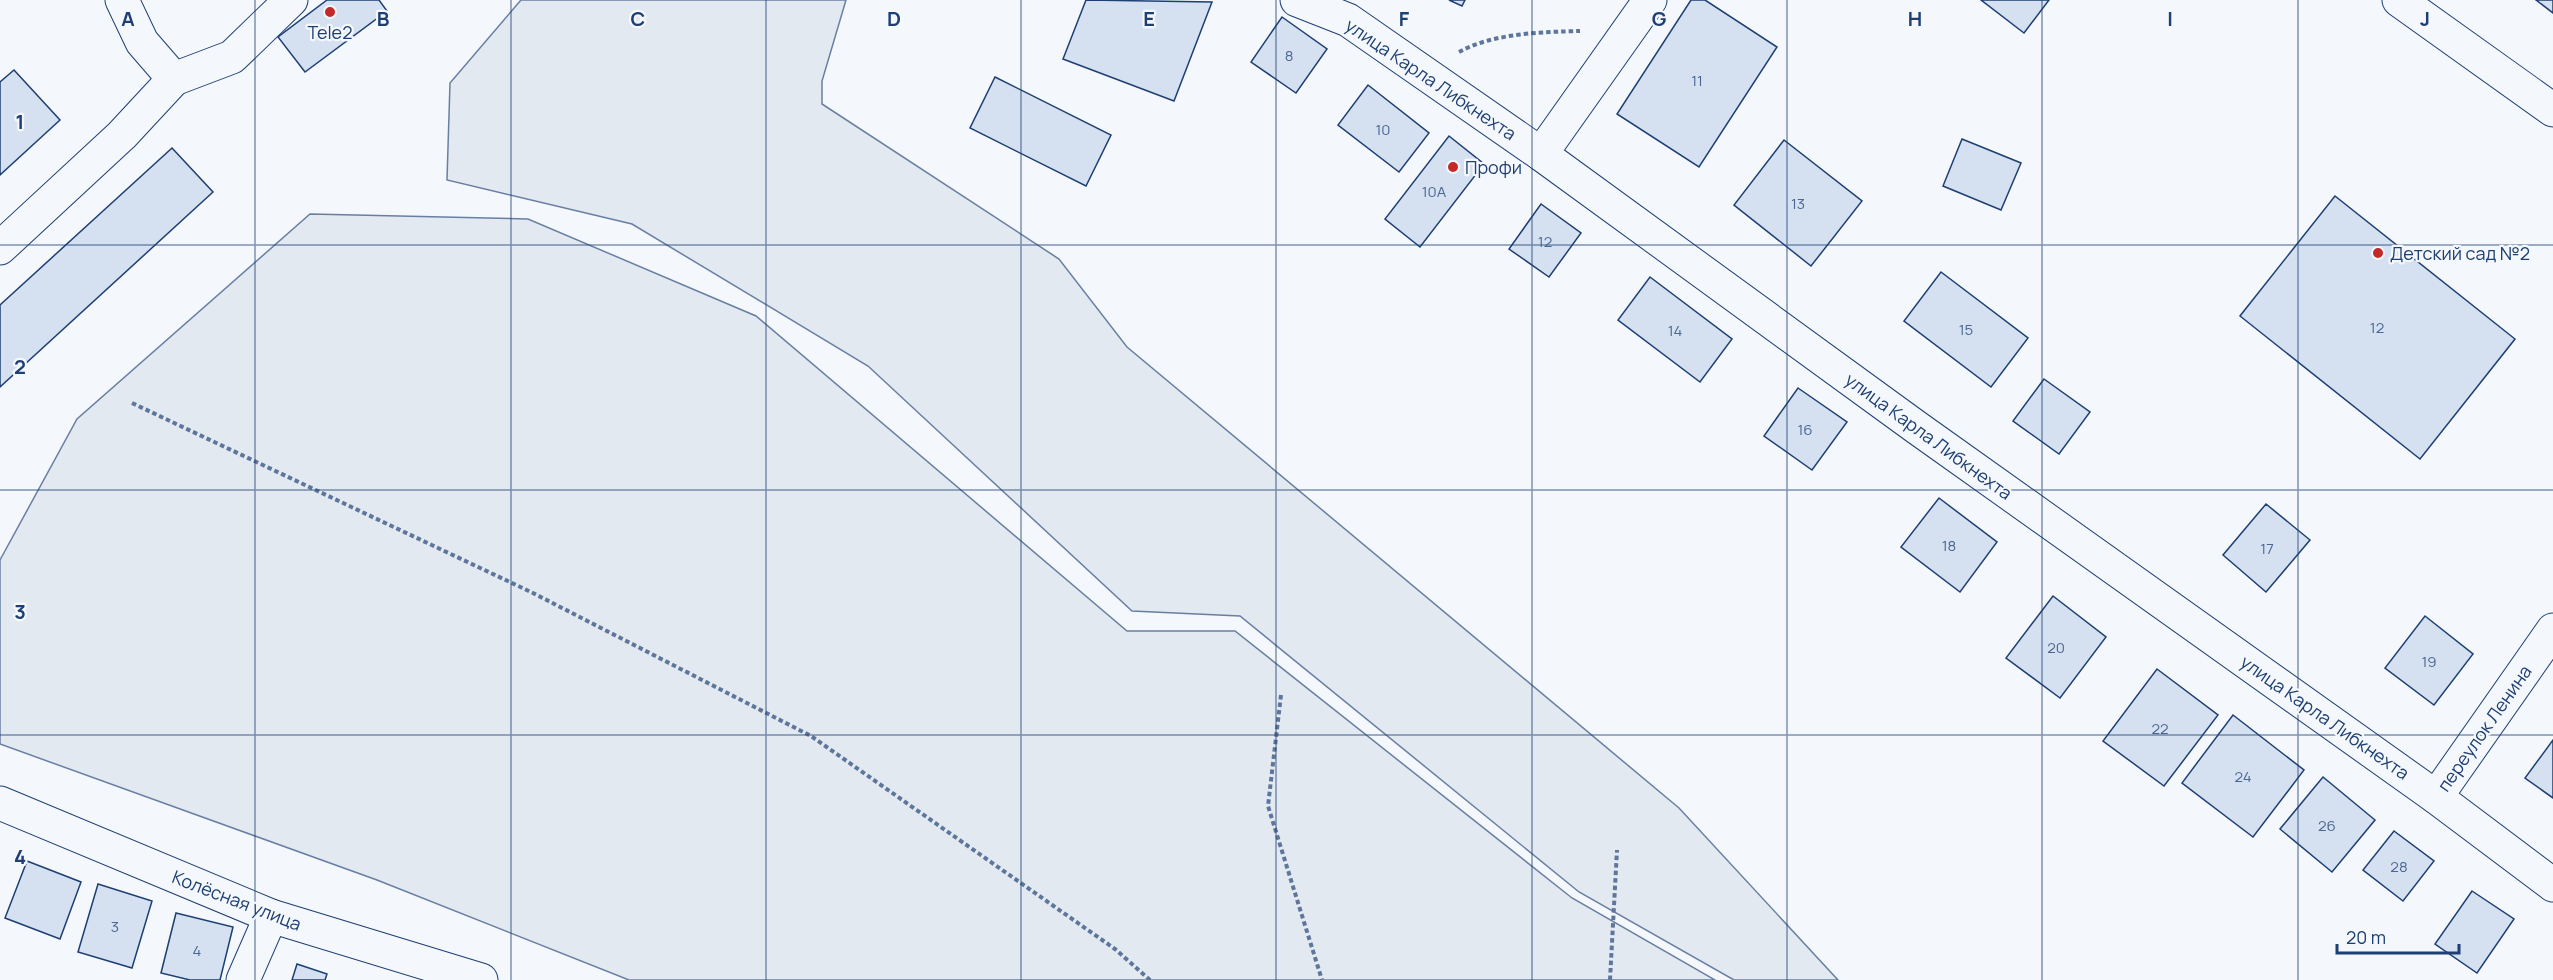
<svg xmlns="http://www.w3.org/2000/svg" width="2553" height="980" viewBox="0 0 2553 980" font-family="Manrope,sans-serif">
	<rect width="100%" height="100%" fill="#f4f7fb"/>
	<g fill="#e3e9f0" stroke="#687fa3" stroke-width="1.5">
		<polygon points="521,0 846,0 822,81 822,104 1059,259 1127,347 1679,808 1838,980 1734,980 1579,892 1240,616 1132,611 868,366 632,224 447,180 450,83"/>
		<polygon points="310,214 528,219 756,316 1127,631 1235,631 1572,898 1715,980 629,980 377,880 0,744 0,560 77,419"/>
	</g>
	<g fill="#d5e0f0" stroke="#1d3f73" stroke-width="1.5">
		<polygon points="327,0 379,0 387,11 305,72 278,37"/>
		<polygon points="1086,0 1212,2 1174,101 1063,59"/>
		<polygon points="1449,0 1465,0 1462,6"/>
		<polygon points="1691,0 1705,0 1777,47 1699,167 1617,114"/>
		<polygon points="1981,0 2049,0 2024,33"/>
		<polygon points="2536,0 2553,0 2553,13"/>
		<polygon points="1282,17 1327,49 1296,93 1251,62"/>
		<polygon points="14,70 60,120 0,175 0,82"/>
		<polygon points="995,77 1111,135 1086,186 970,128"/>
		<polygon points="1368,85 1429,133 1399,172 1338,125"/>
		<polygon points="1449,136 1484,164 1420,247 1385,219"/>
		<polygon points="1962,139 2021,163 2001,210 1943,186"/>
		<polygon points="1784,140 1862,201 1811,266 1734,205"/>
		<polygon points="172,148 213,192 0,387 0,305"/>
		<polygon points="2335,196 2515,339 2420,459 2240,316"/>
		<polygon points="1541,204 1581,233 1549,277 1509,249"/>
		<polygon points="1941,272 2028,338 1991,387 1904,321"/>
		<polygon points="1650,277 1732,339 1700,382 1618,320"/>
		<polygon points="2044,379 2090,412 2059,454 2013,421"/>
		<polygon points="1798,388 1847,422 1812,470 1764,436"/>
		<polygon points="1939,498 1997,542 1960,592 1901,547"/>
		<polygon points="2266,504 2310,540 2266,592 2223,555"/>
		<polygon points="2053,596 2106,637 2060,698 2006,658"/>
		<polygon points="2425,616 2473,654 2434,705 2385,668"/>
		<polygon points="2157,669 2218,715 2164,786 2103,741"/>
		<polygon points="2233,715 2304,770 2253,837 2182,783"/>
		<polygon points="2553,740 2553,798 2525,778"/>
		<polygon points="2323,777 2375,820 2332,872 2280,829"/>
		<polygon points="2394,831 2434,861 2403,901 2363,870"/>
		<polygon points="27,861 81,882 60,939 5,918"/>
		<polygon points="98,884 152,901 132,968 78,952"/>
		<polygon points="2472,891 2514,919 2477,973 2435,944"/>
		<polygon points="176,913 233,927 220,980 190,980 161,973"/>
		<polygon points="297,964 327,974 325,980 292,980"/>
	</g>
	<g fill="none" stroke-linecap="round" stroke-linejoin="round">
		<defs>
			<g id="minor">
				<polyline points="122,0 142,42 174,79 232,57 291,0"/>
				<polyline points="1297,0 1348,20 1541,154 1916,427 2436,797 2553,885"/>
				<polyline points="1541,154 1650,0"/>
				<polyline points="0,248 122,135 174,79"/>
				<polyline points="2436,797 2553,630"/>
				<polyline points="0,803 271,916 481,980"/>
				<polyline points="243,980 271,916"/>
			</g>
			<polyline id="major" points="2399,0 2553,110"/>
		</defs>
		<use href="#minor" stroke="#1d3f73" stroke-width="35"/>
		<use href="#major" stroke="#1d3f73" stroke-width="35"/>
		<g stroke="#5e769c" stroke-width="4" stroke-dasharray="4.5 3" stroke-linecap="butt">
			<path d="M1459,52C1493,33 1542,32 1580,31"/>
			<polyline points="132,403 533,593 811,736 1115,949 1150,980"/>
			<polyline points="1281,695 1268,806 1322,980"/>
			<polyline points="1610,980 1617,850"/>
		</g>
		<use href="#minor" stroke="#f4f7fb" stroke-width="33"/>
		<use href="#major" stroke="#f4f7fb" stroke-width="33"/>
	</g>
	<path fill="none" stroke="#1d3f73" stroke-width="1.5" stroke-opacity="0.55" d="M255,0V980M511,0V980M766,0V980M1021,0V980M1276,0V980M1532,0V980M1787,0V980M2042,0V980M2298,0V980M0,245H2553M0,490H2553M0,735H2553"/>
	<g fill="#c62828" stroke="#f4f7fb" stroke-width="2">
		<circle cx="330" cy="12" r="6"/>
		<circle cx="1453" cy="167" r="6"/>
		<circle cx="2378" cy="253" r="6"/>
	</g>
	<g text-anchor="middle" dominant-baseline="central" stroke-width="4.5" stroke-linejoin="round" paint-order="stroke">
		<g font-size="15" fill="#4b6792">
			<text x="1289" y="55">8</text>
			<text x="1697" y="80">11</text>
			<text x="1383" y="129">10</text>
			<text x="1434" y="191">10А</text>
			<text x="1798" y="203">13</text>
			<text x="1545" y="241">12</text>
			<text x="2377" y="327">12</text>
			<text x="1966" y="329">15</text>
			<text x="1675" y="330">14</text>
			<text x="1805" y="429">16</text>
			<text x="1949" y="545">18</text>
			<text x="2267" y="548">17</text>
			<text x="2056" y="647">20</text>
			<text x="2429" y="661">19</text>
			<text x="2160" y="728">22</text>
			<text x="2243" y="776">24</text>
			<text x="2327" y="825">26</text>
			<text x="2399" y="866">28</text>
			<text x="115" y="926">3</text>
			<text x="197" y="950">4</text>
		</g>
		<g font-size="18" fill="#1d3f73" stroke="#f4f7fb" text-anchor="start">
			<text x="330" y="32" text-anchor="middle">Tele2</text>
			<text x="1465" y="167">Профи</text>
			<text x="2390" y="253">Детский сад №2</text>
		</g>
		<g font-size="18" fill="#1d3f73" stroke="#f4f7fb">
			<text transform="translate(1431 79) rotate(34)">улица Карла Либкнехта</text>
			<text transform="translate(1929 436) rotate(36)">улица Карла Либкнехта</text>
			<text transform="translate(2325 717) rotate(35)">улица Карла Либкнехта</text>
			<text transform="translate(2484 728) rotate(-55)">переулок Ленина</text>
			<text transform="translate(237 900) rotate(21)">Колёсная улица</text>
		</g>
	</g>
	<g font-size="20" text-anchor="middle" font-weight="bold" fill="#1d3f73" stroke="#f4f7fb" stroke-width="4.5" stroke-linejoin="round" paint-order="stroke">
		<text x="128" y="26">A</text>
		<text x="383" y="26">B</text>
		<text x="638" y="26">C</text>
		<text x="894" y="26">D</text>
		<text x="1149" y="26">E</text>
		<text x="1404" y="26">F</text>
		<text x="1659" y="26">G</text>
		<text x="1915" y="26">H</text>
		<text x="2170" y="26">I</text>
		<text x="2425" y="26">J</text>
		<text x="20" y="129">1</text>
		<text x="20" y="374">2</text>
		<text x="20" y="619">3</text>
		<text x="20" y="864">4</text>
	</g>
	<path d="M2337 944v9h122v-9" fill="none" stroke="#1d3f73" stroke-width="3"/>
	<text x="2346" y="944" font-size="18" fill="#1d3f73" stroke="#f4f7fb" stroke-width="4.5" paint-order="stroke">20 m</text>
</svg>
